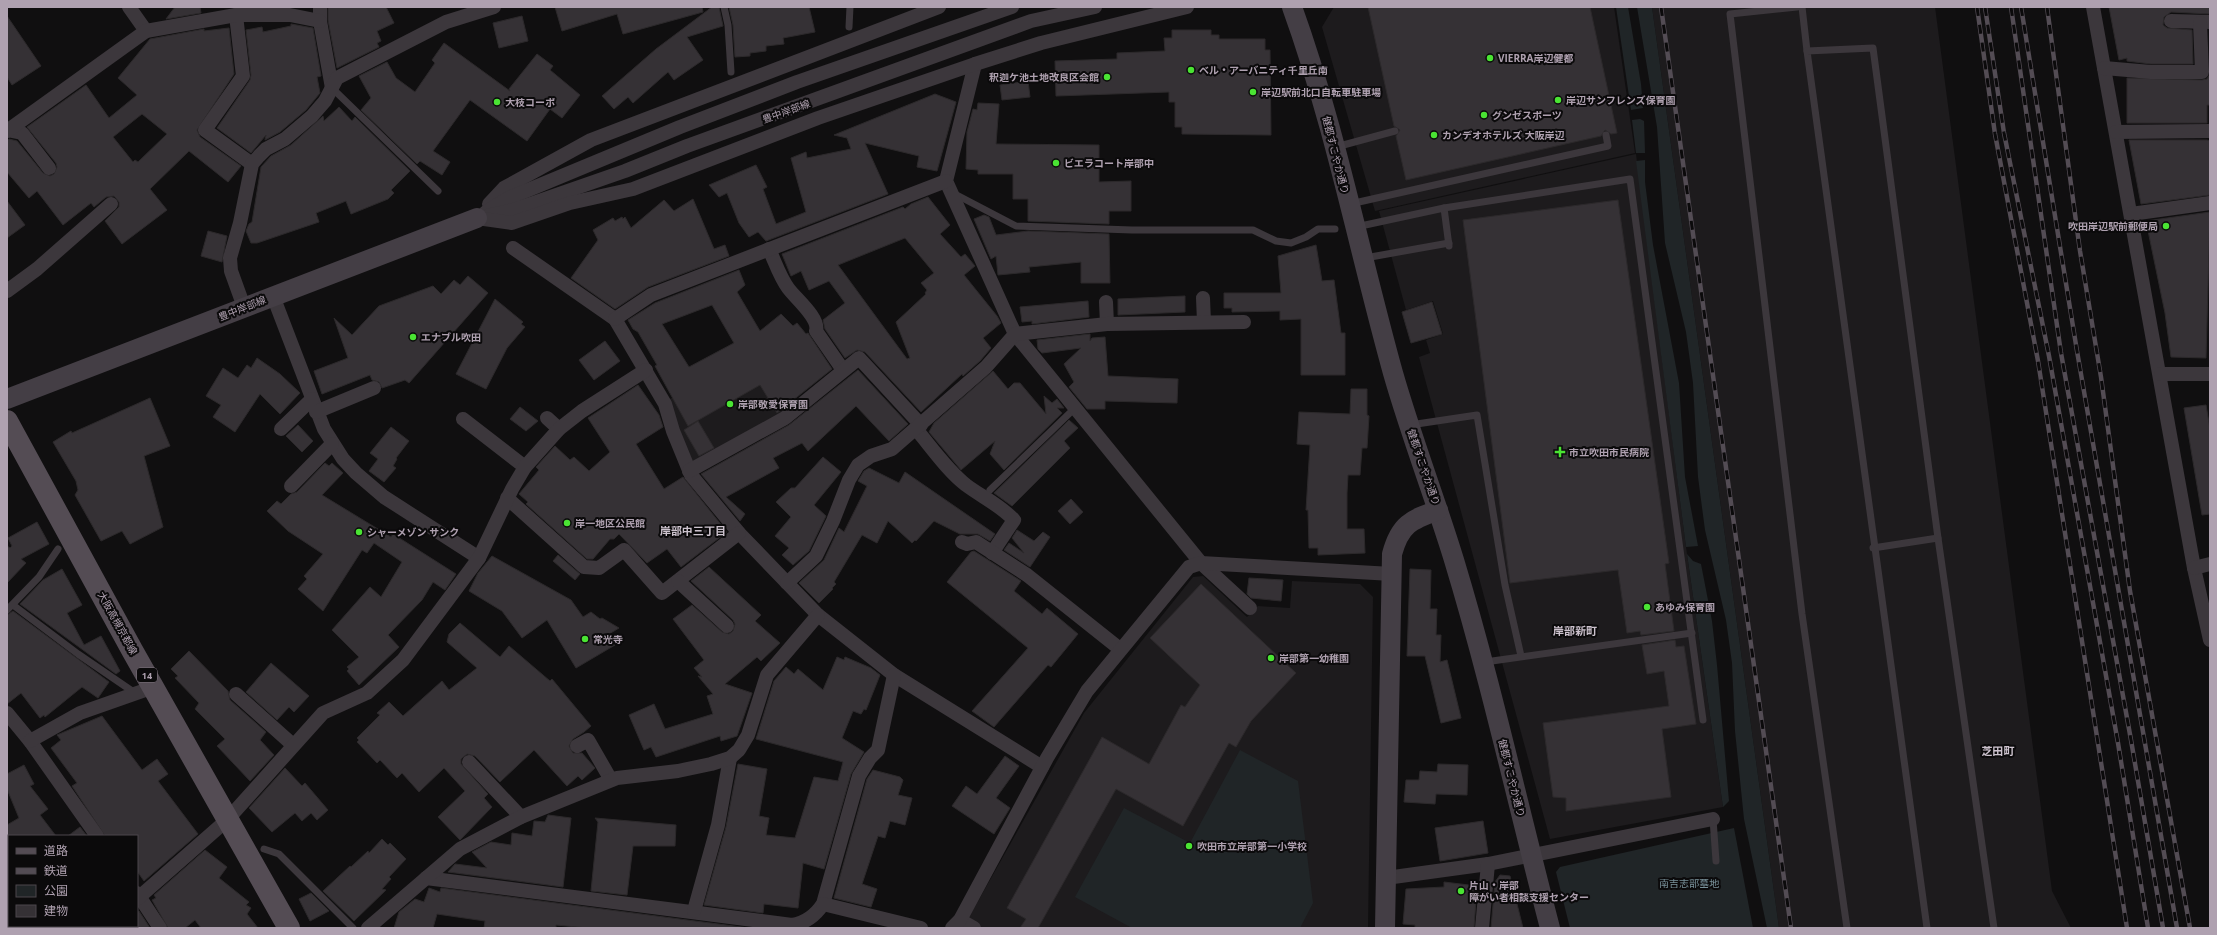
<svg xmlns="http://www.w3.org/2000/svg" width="2217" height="935" viewBox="0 0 2217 935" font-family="'Open Sans','Noto Sans JP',sans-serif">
	<rect width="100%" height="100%" fill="#100f10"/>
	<g fill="#1d1b1d">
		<polygon points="1334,7 1614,7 1635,153 1375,211 1322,27"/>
		<polygon points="1652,7 1935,7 2052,891 2071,928 1779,928"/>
		<polygon points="1636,154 1686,547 1723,807 1550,839 1419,357 1430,353 1426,340 1443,334 1433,301 1406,310 1379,211"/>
		<polygon points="757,348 772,370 793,407 692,466 668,400"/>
		<polygon points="1203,576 1247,617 1258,606 1290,608 1292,581 1360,584 1373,597 1368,928 983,928 968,919 1084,713 1193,577"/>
	</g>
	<g fill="#202527">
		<polygon points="1616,7 1628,7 1641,84 1643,108 1631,110"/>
		<polygon points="1637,7 1652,7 1779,928 1767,928 1744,819 1735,731 1732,663 1726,620 1705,530 1698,477 1693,383 1686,332 1665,243 1657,127"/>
		<polygon points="1640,119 1644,121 1645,153 1636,153 1632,120"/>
		<polygon points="1645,160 1645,182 1653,245 1679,383 1685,477 1698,546 1686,547 1636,161"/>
		<polygon points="1687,554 1693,561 1701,564 1712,621 1717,665 1729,801 1723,807"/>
		<polygon points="1240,750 1298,781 1313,903 1300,928 1132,928 1075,897 1124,808 1190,843"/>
		<polygon points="1734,828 1753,928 1570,928 1556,872 1560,867"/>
	</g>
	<g fill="#353135" stroke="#2c292b" fill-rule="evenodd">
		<polygon points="175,7 200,7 201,13 166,19"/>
		<polygon points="328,7 386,7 394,23 377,31 381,41 377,43 379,47 337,68 328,20"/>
		<polygon points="555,7 702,7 703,12 623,34 617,14 562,31"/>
		<polygon points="712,7 719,7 723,26 687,37 703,60 674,80 668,72 633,103 628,97 614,109 602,96 656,49"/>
		<polygon points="729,7 809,7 815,32 783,38 784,44 766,46 766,51 750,53 750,56 735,57 733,25"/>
		<polygon points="1368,7 1590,7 1617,133 1611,134 1605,130 1601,136 1406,180 1396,136 1400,130 1394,126"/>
		<polygon points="2109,7 2210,7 2210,14 2171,12 2164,17 2163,25 2167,28 2192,30 2193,64 2151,64 2127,61 2127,58 2119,60"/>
		<polygon points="7,16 41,66 12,85 7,77"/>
		<polygon points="522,16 528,41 499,48 493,23"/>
		<polygon points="291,24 313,28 321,76 317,77 320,93 306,110 280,132 265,140 266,135 251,153 217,128 250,80 251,75 246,30 262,27 263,32 291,26"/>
		<path d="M229,28L234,74L197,130L200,137L241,166L228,182L189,151L150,189L167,210L122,244L105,221L119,207V202L114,196L106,197L94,207L91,203L63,225L37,191L29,198L7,172V141L9,139L17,141L43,173L50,176L54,174L57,167L56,163L27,127L86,85L109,118L137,95L118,78L150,39L204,29V31ZM142,114L167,134L138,162L135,160L133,162L113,137Z"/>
		<polygon points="1172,30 1211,30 1211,35 1219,35 1219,39 1265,39 1265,50 1270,50 1271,135 1182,134 1182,127 1175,127 1175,102 1169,102 1169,92 1056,96 1055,61 1117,59 1117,53 1165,51 1164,38 1172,38"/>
		<polygon points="444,43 510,91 509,89 537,54 553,66 550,70 580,95 562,118 550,109 527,141 470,100 433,151 450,162 442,175 420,161 417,164 361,110 371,98 359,76 387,62 396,78 415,92 435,63 432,60"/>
		<polygon points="2210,74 2210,105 2207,105 2207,123 2127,123 2127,78 2202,80 2207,79"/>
		<polygon points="1028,81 1030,97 1002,100 1000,85"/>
		<polygon points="935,94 956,102 937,171 917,167 919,156 865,143 888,194 766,241 758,232 749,237 739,223 727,193 719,197 709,185 756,165 767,187 763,189 776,224 806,212 791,158 806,152 807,158 851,149 847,138 834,135"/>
		<polygon points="978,103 999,104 996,144 1099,145 1099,182 1131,181 1131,211 1109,211 1109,224 1028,221 1028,199 1013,199 1013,174 978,174 978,170 966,169 967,132 973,109 977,110"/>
		<polygon points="339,107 352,121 355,117 410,171 391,190 394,193 388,199 351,214 346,201 316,213 319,222 257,243 251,243 246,231 249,224 252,222 261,167 271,156 291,145 323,116 324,121"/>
		<polygon points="2129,140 2207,140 2210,141 2210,195 2141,204"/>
		<path d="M928,197L950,225L940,234L961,257L965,254L975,266L964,275L997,316L1001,323L983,338L991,348L980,361L963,376L962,374L921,412L865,352L857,350L845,358L825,329L823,320L845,303L829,281L809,290L801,271L791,276L782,254L903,207L905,209L911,204ZM905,238L934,273L921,283L927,290L925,293L926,294L896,322L910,358L907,359L838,265Z"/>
		<polygon points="693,199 714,249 725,245 729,256 648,287 615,309 571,278 598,240 593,230 613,218 615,221 622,217 623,219 625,217 631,228 664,200 674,211"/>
		<polygon points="1618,200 1669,563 1665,564 1674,631 1641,635 1640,631 1627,633 1618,570 1510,583 1463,220"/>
		<polygon points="7,201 25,225 7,238"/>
		<polygon points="2210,212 2206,358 2171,357 2165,313 2146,221"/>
		<polygon points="984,215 989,217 996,235 1028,231 1109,234 1110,283 1081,283 1081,262 1029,267 1030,272 998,275 996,256 991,259 974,219"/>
		<polygon points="208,231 227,236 222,262 201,256"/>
		<polygon points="1316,245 1322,281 1334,280 1341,333 1345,333 1345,375 1301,375 1301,319 1280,320 1280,311 1232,312 1232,308 1224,308 1224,293 1281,293 1278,256"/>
		<path d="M739,270L745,285L737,292L760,331L781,314L793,326L797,323L806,334L808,333L832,369L777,413L760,385L688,426L655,366L657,365L638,332L633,329L628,320L655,303ZM712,305L734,343L689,367L662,324Z"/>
		<polygon points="468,276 488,293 409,383 405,380 382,388 379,382 372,380 370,375 322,394 314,371 348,358 334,318 352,335 379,306 433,286 441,294 454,280 460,285"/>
		<polygon points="1185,296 1185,312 1118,315 1118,299"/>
		<polygon points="495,299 523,322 521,324 525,327 507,348 486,389 456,374"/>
		<polygon points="1088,301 1089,317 1032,324 1032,321 1022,322 1020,307"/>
		<polygon points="1432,302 1442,334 1411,343 1402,312"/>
		<polygon points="1090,334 1090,341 1092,338 1105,337 1108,376 1178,379 1177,403 1105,401 1105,409 1087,409 1069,387 1074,382 1064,364 1081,348 1042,353 1038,349 1037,340"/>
		<polygon points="605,341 620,361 594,380 579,360"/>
		<polygon points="257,358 280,374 300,393 280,414 260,394 235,432 213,417 221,405 206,396 223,368 238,378 247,365 251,368"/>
		<polygon points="858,370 908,424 889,441 856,406 808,451 802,443 773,458 779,468 726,497 745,514 740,521 701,474 789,425"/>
		<polygon points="993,371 1008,389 1014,383 1020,383 1046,414 1044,396 1052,403 1057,399 1064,408 1057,408 1062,413 1004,470 990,454 995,441 961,470 929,432 934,423"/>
		<polygon points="638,385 659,415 663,427 636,444 664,489 683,477 727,532 681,567 667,549 647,563 619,534 614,539 610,539 593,559 587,559 526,504 528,502 519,494 539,470 536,467 555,446 570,460 574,457 589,471 610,452 588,418"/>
		<polygon points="1351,389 1367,389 1367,415 1369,416 1367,448 1362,448 1360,475 1348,475 1347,493 1347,529 1364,529 1365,553 1318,555 1318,548 1309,548 1308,510 1306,510 1310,445 1297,444 1299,412 1350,414"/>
		<polygon points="150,398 170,446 144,456 163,527 130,544 122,531 101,541 75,495 78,490 76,481 53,442 71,431 72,433"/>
		<polygon points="2206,405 2210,429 2210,514 2202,515 2184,408"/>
		<polygon points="520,407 538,421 526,431 510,419"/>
		<polygon points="1069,420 1078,428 1064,441 1070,448 1012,506 994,493"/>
		<polygon points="698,421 714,448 699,456 684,430"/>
		<polygon points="298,425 313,441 302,452 286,436"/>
		<polygon points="391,427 409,441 396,458 397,459 393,466 396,468 384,482 369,471 378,459 370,453"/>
		<polygon points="823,457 841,472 814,505 826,516 809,551 793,565 782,555 789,548 775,536 791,517 776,502 791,488 795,488"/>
		<polygon points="325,463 329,466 332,463 343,473 322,495 391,537 393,534 456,574 445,590 433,582 422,600 388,635 399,647 359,685 347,671 349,669 347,667 359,657 332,630 370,587 381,597 402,562 374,543 367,553 362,550 323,611 298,589 307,579 304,576 323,554 288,531 267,511 277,501 281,504 291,494 297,492"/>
		<polygon points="869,468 899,483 905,472 995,534 990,541 978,534 960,534 934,521 916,541 915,540 912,543 888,521 877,543 862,535 834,582 836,584 832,588 833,589 819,603 799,583 824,560 839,528 844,532 867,486 858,481 864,471"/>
		<polygon points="1071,499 1083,512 1070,524 1058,511"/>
		<polygon points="37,522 49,544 21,559 26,563 7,583 7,546 10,548 12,546 8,538"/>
		<polygon points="1017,530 1034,541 1043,532 1050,537 1030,567 1004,550 1009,543 1024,553 1012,538"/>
		<polygon points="974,551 1021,581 1014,591 1042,614 1047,608 1078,634 1051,667 1048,665 994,727 972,711 1028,648 947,582 971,552"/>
		<polygon points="558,555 580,574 575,580 553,561"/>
		<polygon points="492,556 571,600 583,617 591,612 600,619 602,618 619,628 609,634 615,645 576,668 547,620 522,638 502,611 469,591 478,573"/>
		<polygon points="709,567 761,615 755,621 780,643 761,661 757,657 725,684 752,693 737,736 721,741 720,736 656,757 651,747 644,750 629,715 654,704 665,729 713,714 707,696 713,694 698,676 702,677 694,668 704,660 673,619 692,605 722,632 729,634 733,631 735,624 733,620 691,581"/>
		<polygon points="62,569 82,605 67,613 84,645 101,636 120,671 116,674 20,604 43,580"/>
		<polygon points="1410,569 1431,570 1430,609 1437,609 1436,635 1441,635 1440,662 1447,660 1461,718 1441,723 1425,656 1407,656"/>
		<polygon points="1249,578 1283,580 1281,601 1251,598 1247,594"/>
		<polygon points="1201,584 1296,673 1251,721 1236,747 1229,743 1183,826 1116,789 1038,928 1020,928 1026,919 1007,908 1102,737 1149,764 1181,705 1185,707 1200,685 1150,638"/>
		<polygon points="13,611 109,682 98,698 82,687 45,717 44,715 40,718 21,693 7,704 7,615"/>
		<polygon points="460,623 500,657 509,646 550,681 552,679 591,726 584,732 573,739 569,746 573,753 582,753 595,768 582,780 578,776 567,786 534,750 500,782 475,756 467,754 461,759 461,764 488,794 484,798 492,807 460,840 438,817 465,791 444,768 419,792 402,773 397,778 380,760 377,763 357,742 359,740 357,738 380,715 377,713 389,702 403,716 442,681 449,690 477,668 447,642 449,634"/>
		<polygon points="1675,640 1676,647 1684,646 1696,724 1662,729 1671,797 1566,811 1566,798 1553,797 1543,723 1669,706 1664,671 1647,674 1642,645"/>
		<polygon points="189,651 228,691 230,700 266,732 260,740 274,755 250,781 217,746 225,739 195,709 199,703 175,678 178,676 171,669"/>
		<polygon points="837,657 844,660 845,657 871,668 880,675 866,710 864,709 861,714 853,711 842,738 864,752 851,774 824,869 803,863 798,908 764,904 763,913 704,905 726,827 738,764 767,769 759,816 769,818 766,835 795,838 814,777 838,781 843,762 756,739 774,681 786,667 794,674 798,669 823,690"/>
		<polygon points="271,663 309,696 294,712 289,707 277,720 246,692"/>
		<polygon points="102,716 142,770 157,759 168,774 158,781 198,834 144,881 137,871 137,836 105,836 72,786 77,783 51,748 61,740 57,735"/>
		<polygon points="1005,756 1019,766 996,798 1010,808 994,834 952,806 966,786 977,794"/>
		<polygon points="1438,764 1468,765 1467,795 1436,794 1435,804 1404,802 1406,780 1419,780 1420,771 1437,772"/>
		<polygon points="24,765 34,784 30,786 48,809 40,815 56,836 7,836 7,825 19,818 7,789 7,774"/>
		<polygon points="285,768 302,786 305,783 328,810 317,820 311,813 302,821 295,813 272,832 249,808"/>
		<polygon points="873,770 900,777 903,780 898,795 912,798 905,825 890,821 885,838 878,836 862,884 877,889 871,907 834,898 867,779"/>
		<polygon points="548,815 571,818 563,887 448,872 455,864 487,868 472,852 491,842 511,845 512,833 532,836 534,821 545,822"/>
		<polygon points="595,818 676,825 675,846 633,846 627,895 591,891 598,822"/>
		<polygon points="1483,821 1488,853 1440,861 1435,828"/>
		<polygon points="80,827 87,836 68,836"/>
		<polygon points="382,839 388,845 390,843 406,859 389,877 391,879 382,889 386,890 354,921 323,891 350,866 351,867 368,851 369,853"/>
		<polygon points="205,850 227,867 219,878 249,902 246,905 251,908 247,914 258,928 201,928 195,920 185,928 168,928 152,900 156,898 154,895"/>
		<polygon points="1500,875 1510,876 1523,928 1491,928 1495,882"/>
		<polygon points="1444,882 1477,886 1474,928 1415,928 1415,925 1403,924 1406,889 1444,887"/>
		<polygon points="429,888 440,892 441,888 749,928 587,928 556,925 556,928 484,928 485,921 437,914 433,928 394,928 399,912 415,899 424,902"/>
		<polygon points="311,893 329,911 310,921 299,899"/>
		<polygon points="139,911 150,928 137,928 137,912"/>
	</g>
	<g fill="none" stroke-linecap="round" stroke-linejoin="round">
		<g stroke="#3c373c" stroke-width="7">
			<polyline points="724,7 728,25 731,72"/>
			<polyline points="1797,7 1730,14 1802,614 1847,928"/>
			<polyline points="1802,7 1807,51"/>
			<polyline points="849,27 850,7"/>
			<polyline points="332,88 438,191"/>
			<polyline points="1336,147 1395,131"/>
			<polyline points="951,192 1016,226 1132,230 1253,230 1276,241 1291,243 1306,237 1318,229 1335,229"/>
			<polyline points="1350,204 1608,146 1606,135"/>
			<polyline points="1444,208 1449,246"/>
			<polyline points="1356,227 1444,208 1630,179 1703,720"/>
			<polyline points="1365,258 1449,243"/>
			<polyline points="1410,425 1477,415 1505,585 1521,656"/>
			<polyline points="990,490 1075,408"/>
			<polyline points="1873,548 1938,538"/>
			<polyline points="13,605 78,654 135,693"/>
			<polyline points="7,610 39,577 58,549"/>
			<polyline points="1485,662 1692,633"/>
			<polyline points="1713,819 1716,861"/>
			<polyline points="264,849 279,854 353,928"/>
			<polyline points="7,891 9,894"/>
			<polyline points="1927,928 1807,51 1873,48 1938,538 1994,928"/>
		</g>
		<g stroke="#3c373c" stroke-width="14">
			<polyline points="129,7 146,31"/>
			<polyline points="320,7 320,21 332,88"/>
			<polyline points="2093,7 2194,568 2210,640"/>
			<polyline points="236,15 243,76 205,130 252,164"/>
			<polyline points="2171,21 2210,22"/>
			<polyline points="975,64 946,181 1015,334 1201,563 1250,608"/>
			<polyline points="2104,68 2151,72 2202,72 2200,23"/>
			<polyline points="7,130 22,133 49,168"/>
			<polyline points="7,131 146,31 236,15 290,15 320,21"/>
			<polyline points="2116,132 2210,131"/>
			<polyline points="489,204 504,188 591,140 939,7"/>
			<polyline points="486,212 509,198 680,127 797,82 1012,7"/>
			<polyline points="2131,214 2210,203"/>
			<polyline points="487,216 513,210 625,171 687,146 1031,21 1095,7"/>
			<polyline points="477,218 512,223 570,203 633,189 818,118 975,64 1041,43 1187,7"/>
			<polyline points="513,248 615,319 665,404 673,431 691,475 739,533 818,615 894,675 1042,767"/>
			<path d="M769,249C775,262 780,277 788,288C795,298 820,318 816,331L843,370"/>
			<polyline points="7,291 37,269 111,204"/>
			<polyline points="273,296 324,429 343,459 356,473 384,497 479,558"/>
			<polyline points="1203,298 1204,322"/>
			<polyline points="1106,302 1107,324"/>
			<polyline points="244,307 231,271 230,258 240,223 252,164 259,156 266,149 285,139 312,116 325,101 337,78 446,22 494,7"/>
			<polyline points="615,319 651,295 946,181"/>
			<polyline points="2161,374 2210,374"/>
			<polyline points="316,412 374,388"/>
			<polyline points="547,418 559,429"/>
			<polyline points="463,419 525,467"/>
			<polyline points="281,429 312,399"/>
			<path d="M916,429C932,448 947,470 966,485C982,497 1000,505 1014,520L992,553"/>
			<polyline points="689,471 785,418 859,358 921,425"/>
			<polyline points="291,486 332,444"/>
			<polyline points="507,498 584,567 599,568 624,550 662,593 739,533"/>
			<polyline points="962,542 967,544 976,542 1027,575 1120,649"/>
			<polyline points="2194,568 2210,564"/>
			<polyline points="678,581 727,626"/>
			<polyline points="787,583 816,556 833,521 849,480 858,465 871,456 892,449 986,367 1015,334 1107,324 1244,322"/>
			<polyline points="236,694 293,745"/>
			<polyline points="7,713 30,741 97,836"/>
			<polyline points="30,741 80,713 154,687"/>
			<polyline points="577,746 588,740 611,780"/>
			<polyline points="469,762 521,817"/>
			<path d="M426,878L792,925C806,923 815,916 823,904L859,776L870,758L878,750L894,675"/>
			<polyline points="1386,878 1488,864 1713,819"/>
			<polyline points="137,893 160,928"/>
			<polyline points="137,899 227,820 323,713 367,693 403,660 479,558 512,489 525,467 559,429 582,411 646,370"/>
			<polyline points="823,904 921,928"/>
			<polyline points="694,911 718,825 730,758"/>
			<polyline points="960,920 974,928"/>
			<polyline points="31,926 33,928"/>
			<polyline points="98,928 100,926"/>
			<polyline points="368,928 460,849 521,817 617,778 678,771 711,764 730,758 739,750 748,735 767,675 818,615"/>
			<polyline points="952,928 960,920 1047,758 1087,691 1189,567 1201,563 1392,574"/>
			<polyline points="1482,928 1488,864"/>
		</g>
		<g stroke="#443e45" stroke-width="20">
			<path d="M1292,7C1335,126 1359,251 1393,373C1411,436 1435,498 1454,560C1491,682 1518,806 1550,928"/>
			<polyline points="7,399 477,218"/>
			<path d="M1385,928L1392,554C1400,524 1411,520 1438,510"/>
		</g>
		<polyline stroke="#544c54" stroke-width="22" points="7,421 132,650 289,928"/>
		<defs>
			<g id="rail">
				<polyline points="1661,7 1791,928"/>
				<polyline points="1977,7 1995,134 2038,361 2127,928"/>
				<polyline points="1985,7 2004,133 2049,356 2118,743 2148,928"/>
				<polyline points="2011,7 2061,353 2131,740 2163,928"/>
				<polyline points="2021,7 2077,351 2177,928"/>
				<polyline points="2047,7 2080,251 2101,377 2130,591 2190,928"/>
			</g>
		</defs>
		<use href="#rail" stroke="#534c54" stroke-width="4.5"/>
		<use href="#rail" stroke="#0b0a0b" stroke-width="3" stroke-dasharray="9" stroke-linecap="butt"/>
	</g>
	<g fill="#4ae433" stroke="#0b0a0b" stroke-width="1.5">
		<circle cx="1490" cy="58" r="4"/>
		<circle cx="1191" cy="70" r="4"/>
		<circle cx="1107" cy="77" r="4"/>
		<circle cx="1253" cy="92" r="4"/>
		<circle cx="1558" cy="100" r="4"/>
		<circle cx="497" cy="102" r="4"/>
		<circle cx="1484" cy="115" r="4"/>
		<circle cx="1434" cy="135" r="4"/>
		<circle cx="1056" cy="163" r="4"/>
		<circle cx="2166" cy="226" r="4"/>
		<circle cx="413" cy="337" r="4"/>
		<circle cx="730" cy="404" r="4"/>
		<path d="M1558 446h4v4h4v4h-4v4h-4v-4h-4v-4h4z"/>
		<circle cx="567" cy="523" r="4"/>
		<circle cx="359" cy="532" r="4"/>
		<circle cx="1647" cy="607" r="4"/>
		<circle cx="585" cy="639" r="4"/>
		<circle cx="1271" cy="658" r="4"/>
		<circle cx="1189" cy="846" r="4"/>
		<circle cx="1461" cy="891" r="4"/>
	</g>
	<g text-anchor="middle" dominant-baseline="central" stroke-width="4" stroke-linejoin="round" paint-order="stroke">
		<rect fill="#0b0a0b" stroke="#7e747e" stroke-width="1" x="137" y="668" width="20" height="14" rx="3"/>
		<g font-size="9" font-weight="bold" fill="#afa1b0">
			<text x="147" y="675">14</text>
		</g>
		<g font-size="10" font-weight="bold" fill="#afa1b0" stroke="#0b0a0b" text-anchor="start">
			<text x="1498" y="58">VIERRA岸辺健都</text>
			<text x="1199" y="70">ベル・アーバニティ千里丘南</text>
			<text x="1099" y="77" text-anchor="end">釈迦ケ池土地改良区会館</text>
			<text x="1261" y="92">岸辺駅前北口自転車駐車場</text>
			<text x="1566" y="100">岸辺サンフレンズ保育園</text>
			<text x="505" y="102">大枝コーポ</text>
			<text x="1492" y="115">グンゼスポーツ</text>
			<text x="1442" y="135">カンデオホテルズ 大阪岸辺</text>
			<text x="1064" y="163">ビエラコート岸部中</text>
			<text x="2158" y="226" text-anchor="end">吹田岸辺駅前郵便局</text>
			<text x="421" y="337">エナブル吹田</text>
			<text x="738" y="404">岸部敬愛保育園</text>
			<text x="1569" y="452">市立吹田市民病院</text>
			<text x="575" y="523">岸一地区公民館</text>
			<text x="367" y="532">シャーメゾン サンク</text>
			<text x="1655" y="607">あゆみ保育園</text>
			<text x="593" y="639">常光寺</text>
			<text x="1279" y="658">岸部第一幼稚園</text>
			<text x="1197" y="846">吹田市立岸部第一小学校</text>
			<text x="1469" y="885">片山・岸部<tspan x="1469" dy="12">障がい者相談支援センター</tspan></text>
		</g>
		<g font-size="10" fill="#afa1b0" stroke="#0b0a0b">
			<text transform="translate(786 111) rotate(-20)">豊中岸部線</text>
			<text transform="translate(1336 155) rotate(76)">健都すこやか通り</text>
			<text transform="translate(242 308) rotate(-22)">豊中岸部線</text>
			<text transform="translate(1424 467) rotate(71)">健都すこやか通り</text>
			<text transform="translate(118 623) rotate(61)">大阪高槻京都線</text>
			<text transform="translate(1512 778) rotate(76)">健都すこやか通り</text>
		</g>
		<g font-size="10" fill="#79919a" stroke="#0b0a0b">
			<text x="1689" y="883">南吉志部墓地</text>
		</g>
		<g font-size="11" font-weight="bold" fill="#ccc2cd" stroke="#0b0a0b">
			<text x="693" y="530">岸部中三丁目</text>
			<text x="1575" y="630">岸部新町</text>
			<text x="1998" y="750">芝田町</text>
		</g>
	</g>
	<rect width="2217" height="935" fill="none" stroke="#afa1b0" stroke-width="16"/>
	<rect x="8" y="835" width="130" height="92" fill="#0b0a0b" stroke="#4d464d"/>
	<rect x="16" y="848" width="20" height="6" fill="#544c54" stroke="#4d464d"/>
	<text x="44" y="855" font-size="12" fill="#afa1b0">道路</text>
	<rect x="16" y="868" width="20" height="6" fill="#534c54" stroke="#4d464d"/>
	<text x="44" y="875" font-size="12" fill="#afa1b0">鉄道</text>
	<rect x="16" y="885" width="20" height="12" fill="#202527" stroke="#4d464d"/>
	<text x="44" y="895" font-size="12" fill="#afa1b0">公園</text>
	<rect x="16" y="905" width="20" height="12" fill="#353135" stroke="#4d464d"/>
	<text x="44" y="915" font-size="12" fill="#afa1b0">建物</text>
</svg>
